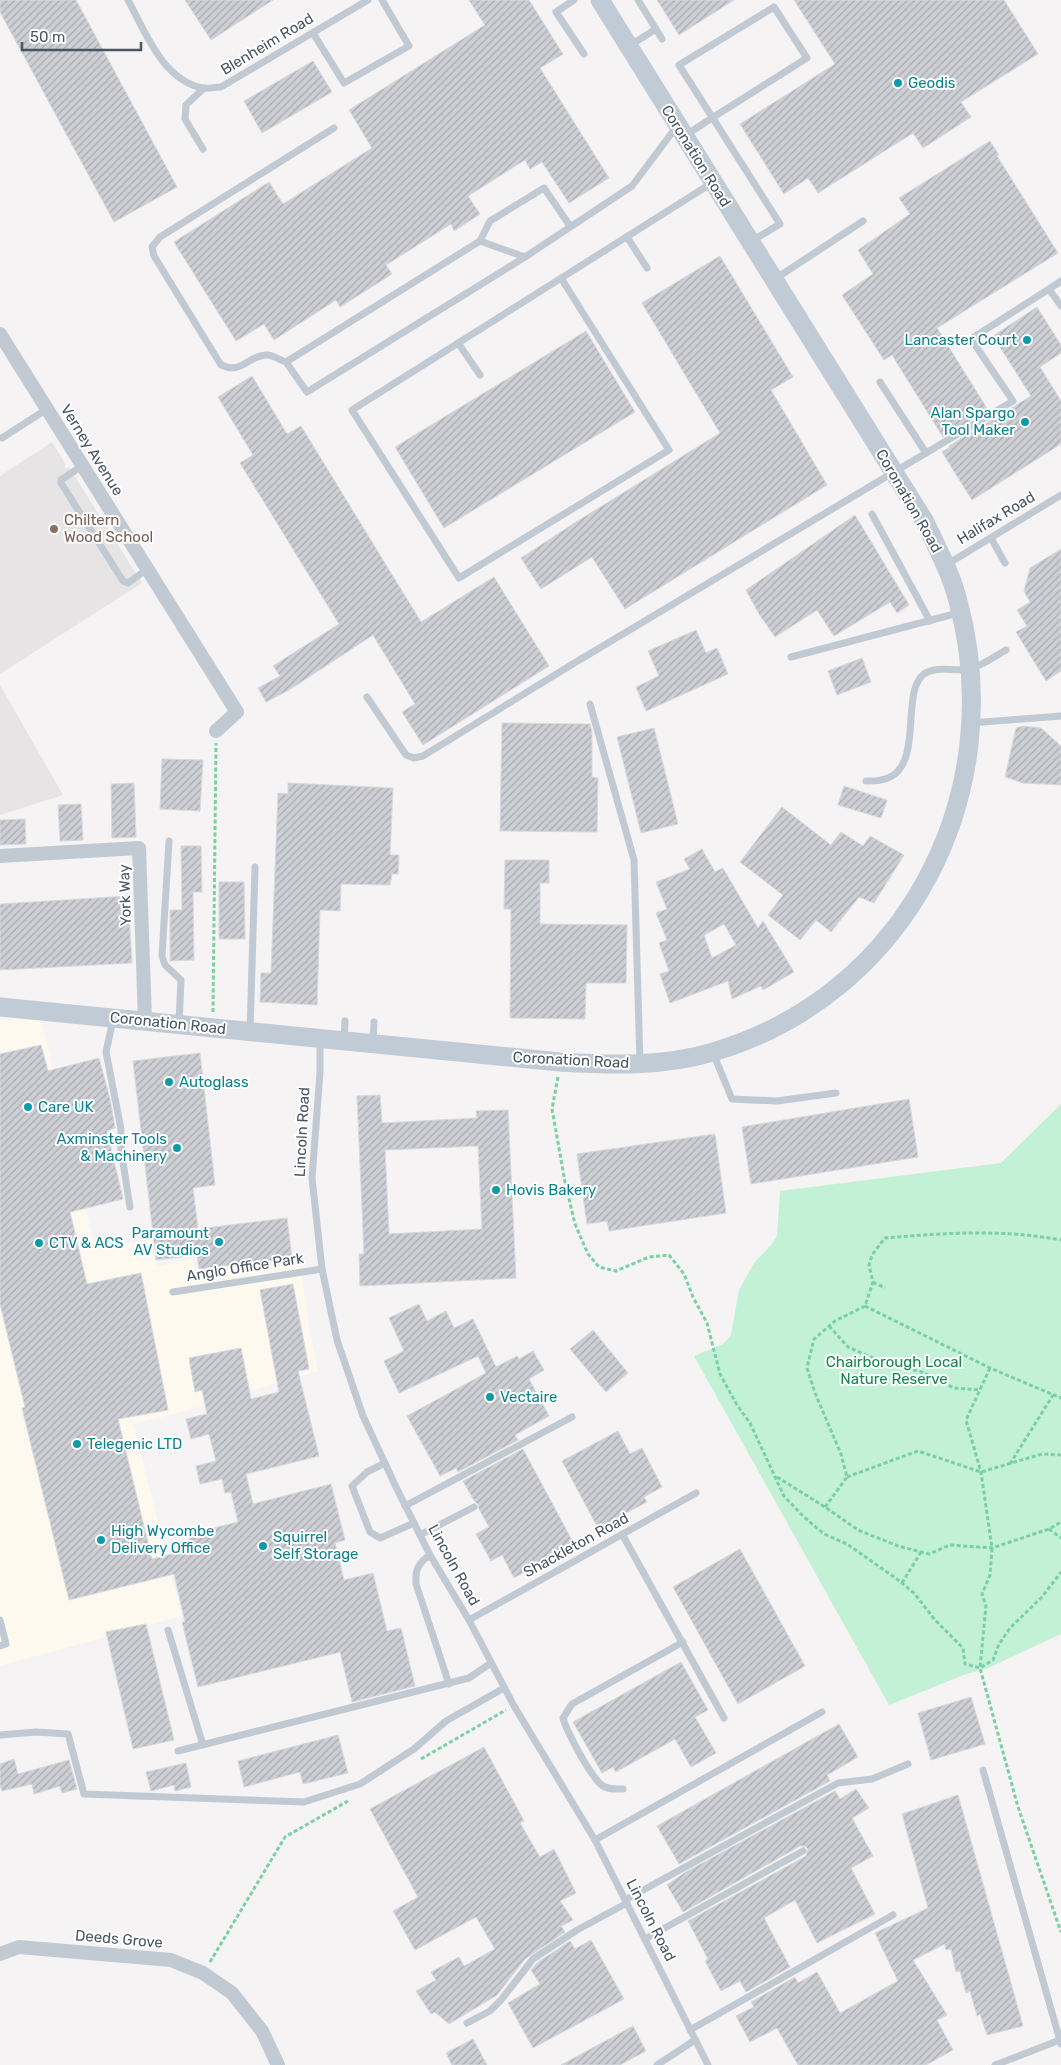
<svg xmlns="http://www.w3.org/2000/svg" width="1061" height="2065" viewBox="0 0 1061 2065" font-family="Rubik,sans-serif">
	<defs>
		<pattern id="building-hatch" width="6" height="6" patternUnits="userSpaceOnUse" patternTransform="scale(1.25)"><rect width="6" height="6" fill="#cdcfd5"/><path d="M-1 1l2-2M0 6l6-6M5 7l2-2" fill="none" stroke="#a8abb0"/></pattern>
	</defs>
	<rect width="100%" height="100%" fill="#f5f3f3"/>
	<polygon fill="#fdf9ef" points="41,1019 95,1248 150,1240 156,1266 192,1259 196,1274 300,1261 309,1327 318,1371 182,1412 133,1424 182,1616 0,1666 0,1020"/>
	<g fill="#e6e4e5">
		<polygon points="52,442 65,463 65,469 69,467 142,583 0,674 0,476"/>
		<polygon points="0,685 63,795 0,815"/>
	</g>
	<polygon fill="#c3f1d5" points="1061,1104 1061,1634 988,1668 966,1674 889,1705 694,1356 723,1344 731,1335 739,1290 754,1263 772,1244 777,1236 780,1191 1001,1163"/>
	<g fill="url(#building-hatch)" stroke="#d7d9de" fill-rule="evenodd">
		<polygon points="0,0 76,0 177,187 114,222 0,12"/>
		<polygon points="185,0 273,0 211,40"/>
		<polygon points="469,0 529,0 563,54 540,68 609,178 569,203 542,162 530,169 525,160 468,196 480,214 454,231 451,224 386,265 392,274 340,307 336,300 274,340 264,324 236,341 174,242 269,182 283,204 372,148 349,110 485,25"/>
		<polygon points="657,0 734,0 679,35"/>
		<polygon points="794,0 1004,0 1038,54 961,102 971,117 923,148 913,133 818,193 808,178 784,194 740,124 835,64"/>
		<polygon points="313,61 332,92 262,133 244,101"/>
		<polygon points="990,141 999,155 997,156 1058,253 937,328 988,410 943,437 892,355 884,360 842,295 873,274 858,250 910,214 899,198"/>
		<polygon points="720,256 793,377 771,390 827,485 625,609 592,557 541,589 521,558 576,522 720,433 642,303"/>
		<polygon points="1037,307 1061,345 1061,353 1040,367 1061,401 1061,444 972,500 942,452 950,447 949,446 1031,396 993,336"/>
		<polygon points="586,331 635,412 444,528 395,447"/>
		<polygon points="252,376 287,434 301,426 421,622 494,577 549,666 423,745 402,712 415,704 373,635 289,690 266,702 258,688 280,676 273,666 339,624 240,463 253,455 218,397"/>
		<polygon points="855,515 909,605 897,613 890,602 834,636 817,610 775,637 759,614 746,590"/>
		<polygon points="1061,549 1061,671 1046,681 1016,632 1027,626 1017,610 1030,602 1024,591 1030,568"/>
		<polygon points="696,630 706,653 717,648 728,674 646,711 636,687 659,676 648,651"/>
		<polygon points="862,658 871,682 837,695 828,671"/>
		<polygon points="502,723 590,724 592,732 592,777 598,778 597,832 500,831"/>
		<polygon points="1023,726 1041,728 1061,746 1061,785 1023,783 1005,777 1016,728"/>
		<polygon points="654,728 678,824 641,833 617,737"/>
		<polygon points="162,759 203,760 200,811 160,809"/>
		<polygon points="134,783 136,837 112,838 111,784"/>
		<polygon points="288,783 393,788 390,855 399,855 398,874 392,874 390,885 341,884 340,911 320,910 317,1005 260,1002 261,973 271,973 278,793 288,794"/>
		<polygon points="844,786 887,800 881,818 838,805"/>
		<polygon points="81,804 83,840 60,841 58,805"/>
		<polygon points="782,807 831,845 841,832 863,846 870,836 904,855 874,903 859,897 831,932 816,920 800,940 768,915 783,895 740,862"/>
		<polygon points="25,819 26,844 0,845 0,820"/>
		<polygon points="181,846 201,846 202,892 193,892 194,960 170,961 170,910 182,910"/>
		<path d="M702,849L715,872L723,868L758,928L763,921L794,972L763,990L761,986L732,999L728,981L670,1003L660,974L669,971L659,943L667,940L656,913L667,909L656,882L690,869L684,859ZM724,924L736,945L712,958L704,935Z"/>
		<polygon points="505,860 549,860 549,883 540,883 540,924 627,925 626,983 586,983 585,1019 510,1018 511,909 504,909"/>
		<polygon points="219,882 244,882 245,939 219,939"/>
		<polygon points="128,896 132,963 0,970 0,904"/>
		<polygon points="41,1045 48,1071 99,1058 110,1099 115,1128 107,1131 123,1199 70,1212 87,1284 141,1273 168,1410 118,1419 152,1559 192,1549 188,1534 238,1522 231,1492 225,1493 222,1479 200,1484 196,1466 216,1461 209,1434 191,1439 186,1419 207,1414 202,1390 195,1392 189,1358 241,1348 251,1399 279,1392 260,1290 293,1284 309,1369 298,1371 319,1456 246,1474 253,1504 331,1484 345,1540 335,1543 344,1580 373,1573 387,1631 401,1628 415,1686 352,1702 340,1652 198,1687 182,1622 185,1622 174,1574 69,1600 22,1408 25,1407 0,1304 0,1054"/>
		<polygon points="200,1053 215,1185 193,1188 198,1229 287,1218 292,1258 199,1269 197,1255 156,1260 133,1061"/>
		<path d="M380,1095L382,1123L477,1118L476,1111L508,1110L516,1278L360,1286L359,1254H364L357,1096ZM478,1146L482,1229L389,1234L385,1150Z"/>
		<polygon points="909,1099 918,1157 751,1184 742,1127"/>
		<polygon points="715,1134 726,1213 609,1231 607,1221 587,1224 577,1154"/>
		<polygon points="419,1304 427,1321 446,1311 454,1328 473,1319 496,1367 517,1356 519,1359 533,1351 544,1370 529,1379 549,1416 515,1435 518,1440 458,1472 456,1468 440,1476 407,1416 486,1373 478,1356 399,1393 384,1361 404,1351 389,1318"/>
		<polygon points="593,1330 628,1373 606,1392 570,1349"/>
		<polygon points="618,1431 630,1454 642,1448 662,1487 644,1497 647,1502 598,1528 562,1461"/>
		<polygon points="523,1449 574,1544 514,1578 502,1555 491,1561 476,1534 489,1527 479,1509 478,1504 475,1502 463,1481"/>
		<polygon points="740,1549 805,1666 738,1704 673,1587"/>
		<polygon points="146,1624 174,1740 133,1749 106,1632"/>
		<polygon points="681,1662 708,1710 695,1717 716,1753 691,1767 675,1739 616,1772 613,1767 602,1773 573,1722"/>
		<polygon points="971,1697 985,1744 931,1760 918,1713"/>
		<polygon points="839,1724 858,1757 827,1775 830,1781 679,1864 657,1826"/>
		<polygon points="338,1735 348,1773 303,1784 300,1772 244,1787 238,1761"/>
		<polygon points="484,1747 524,1821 520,1823 540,1857 554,1849 576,1893 560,1901 573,1920 561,1926 565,1932 525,1959 497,1995 449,2024 435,2012 431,2014 416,1991 436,1980 431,1972 459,1957 464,1966 495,1949 476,1917 415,1950 393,1911 418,1897 370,1809"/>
		<polygon points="14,1759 18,1774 69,1760 77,1789 62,1793 60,1786 34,1794 32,1784 2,1791 0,1785 0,1764"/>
		<polygon points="186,1763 191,1787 175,1791 174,1785 151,1791 146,1772"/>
		<polygon points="856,1789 869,1808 852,1818 873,1856 851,1868 875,1914 817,1943 795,1900 764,1918 790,1967 746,1992 740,1981 721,1991 705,1961 708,1959 688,1921 806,1856 808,1849 805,1846 800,1846 683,1912 667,1885 684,1873 835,1791 840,1799"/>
		<polygon points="958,1795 1023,2026 987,2035 980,2014 977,2016 970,1991 966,1993 960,1971 956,1972 951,1949 946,1950 945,1944 913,1960 947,2015 937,2020 953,2050 926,2065 798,2065 777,2028 750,2042 736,2016 754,2007 751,2002 795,1977 798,1983 817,1972 840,2013 898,1981 875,1933 928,1908 902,1814"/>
		<polygon points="591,1940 624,1999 533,2048 508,2003 540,1984 531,1970 537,1963 570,1941 575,1949"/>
		<polygon points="633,2026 646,2051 620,2065 561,2065"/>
		<polygon points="473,2039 487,2065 452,2065 446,2053"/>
	</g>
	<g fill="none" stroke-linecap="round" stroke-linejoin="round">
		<g stroke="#7ad0a6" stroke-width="3" stroke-dasharray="4 2.5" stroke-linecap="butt">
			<polyline points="213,1012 216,743"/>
			<polyline points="558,1077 552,1109 565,1182 575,1224 588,1254 599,1267 616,1271 649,1257 669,1255 684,1274 693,1297 707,1323 720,1374 737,1405 750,1423 784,1496 803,1516 824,1534 847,1544 897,1579 914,1593 935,1620 963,1648 965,1664 980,1668 993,1660 999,1644 1010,1628 1042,1597 1061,1572"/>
			<polyline points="873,1282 885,1288"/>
			<polyline points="865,1306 990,1368 1061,1398"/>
			<polyline points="829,1326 848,1347 882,1362 922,1372 954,1388 980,1390"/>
			<polyline points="990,1368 966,1420 981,1472 992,1548 990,1575 982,1594 986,1606 980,1668 1018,1807 1061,1932"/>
			<polyline points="1010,1464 1053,1395"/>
			<polyline points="777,1477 825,1507 858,1530 898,1546 929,1554 950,1545 992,1548 1049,1529 1061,1522"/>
			<polyline points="847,1477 918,1451 981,1472 1042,1454 1061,1455"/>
			<path d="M825,1507L847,1477L841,1454L815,1393L807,1368L814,1339L835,1321L865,1306L873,1282L869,1265L872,1255L885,1238C944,1233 1003,1229 1061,1240"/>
			<polyline points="1049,1529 1061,1538"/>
			<polyline points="902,1583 921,1552"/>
			<polyline points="421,1759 506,1710"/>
			<polyline points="210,1962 285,1837 348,1801"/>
		</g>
		<g stroke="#c1cad2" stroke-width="7">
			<path d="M128,0C146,33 162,79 202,88C208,89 215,87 221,87L368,0"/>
			<polyline points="574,0 556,12 584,54"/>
			<polyline points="638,0 662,39"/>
			<polyline points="313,33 344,83 409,46 382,0"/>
			<polyline points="629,46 656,29"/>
			<polyline points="686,135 712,118 807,58 774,7 679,65 780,224 752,241"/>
			<polyline points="203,149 185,119 186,105 204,88"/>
			<polyline points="627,237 647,268"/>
			<polyline points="480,241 490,221 544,188 570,226"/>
			<polyline points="525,257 480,241 286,362 307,392 525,257 632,186 677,126"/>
			<polyline points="561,278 669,450 459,578 352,410 712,183"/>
			<polyline points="775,279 863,221"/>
			<polyline points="1049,289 1061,281"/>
			<polyline points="458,343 480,375"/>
			<path d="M286,362C280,360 273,355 267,355C248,355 242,375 221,365L154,256L152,247L160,237L334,128"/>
			<polyline points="880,382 926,453"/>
			<polyline points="2,438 47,409"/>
			<polyline points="82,466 61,480 61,483 123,581 128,583 146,570"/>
			<polyline points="872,514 930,621"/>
			<polyline points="991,538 1005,563"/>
			<polyline points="946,565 1061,495"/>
			<polyline points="791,657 958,613"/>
			<polyline points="367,697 406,755 414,758 423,756 571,665 1013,401 971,339 1049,289 1061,306"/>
			<polyline points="590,704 634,860 640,1063"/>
			<polyline points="971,723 1061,716"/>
			<path d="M866,781C875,781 884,781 892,776C922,758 901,691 924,674C937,665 955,672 969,669C980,667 997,655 1006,650"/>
			<polyline points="169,841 162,956 165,965 181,980 179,1023"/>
			<polyline points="113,1020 106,1052 121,1129 121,1150 130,1207"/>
			<polyline points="250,1031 255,867"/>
			<polyline points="320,1040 320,1072 312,1178 322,1269 337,1340 363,1416 396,1487 430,1555 469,1620 514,1706 595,1840 708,2065"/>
			<polyline points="344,1040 345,1021"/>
			<polyline points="373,1042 374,1022"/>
			<polyline points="713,1053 732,1099 777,1101 836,1093"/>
			<polyline points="173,1292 322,1269"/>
			<polyline points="385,1463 367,1472 352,1486 370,1532 380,1538 414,1523"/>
			<polyline points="405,1506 572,1417"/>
			<polyline points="622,1534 724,1718"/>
			<polyline points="420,1535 474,1507"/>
			<path d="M430,1555C418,1563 415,1570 416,1584L449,1684"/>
			<polyline points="0,1620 6,1644 0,1646"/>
			<polyline points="469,1620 696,1493"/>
			<polyline points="168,1630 203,1745"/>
			<polyline points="0,1735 36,1732 68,1734 84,1794 304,1802 360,1784 414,1749 446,1721 504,1688"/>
			<polyline points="178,1751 469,1678 491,1663"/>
			<polyline points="983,1770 1061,2044"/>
			<path d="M623,1789C616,1789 609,1790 603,1786C591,1778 567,1732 563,1718L572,1704L683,1642"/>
			<polyline points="595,1840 822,1712"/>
			<polyline points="625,1900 838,1783 872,1779 908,1764"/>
			<polyline points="645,1939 803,1851"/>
			<polyline points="467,2023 490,2011 501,2000 533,1959 577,1930 627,1903"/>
			<polyline points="690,2030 893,1915"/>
			<polyline points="657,2065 695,2040"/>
			<polyline points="995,2065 1060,2040"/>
		</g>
		<g stroke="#c1cad2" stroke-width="14">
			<polyline points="0,334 237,712 216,731"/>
			<polyline points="0,856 139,848 145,1020"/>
			<polyline points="0,1954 19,1947 171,1960 203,1973 232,1993 262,2031 278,2065"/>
		</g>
		<path stroke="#c1cbd6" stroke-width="19" d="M0,1007L560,1062C611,1065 663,1067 713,1052C907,995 1010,793 958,601C951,573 937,548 925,522L600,0"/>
	</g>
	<g fill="#0f9aa8" stroke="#fff" stroke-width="2">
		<circle cx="898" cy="83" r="5"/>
		<circle cx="1027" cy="340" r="5"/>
		<circle cx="1025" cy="422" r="5"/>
		<circle cx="169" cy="1082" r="5"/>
		<circle cx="28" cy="1107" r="5"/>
		<circle cx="177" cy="1148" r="5"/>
		<circle cx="496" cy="1190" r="5"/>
		<circle cx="219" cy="1242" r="5"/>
		<circle cx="39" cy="1243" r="5"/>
		<circle cx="490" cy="1397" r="5"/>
		<circle cx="77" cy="1444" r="5"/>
		<circle cx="101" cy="1540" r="5"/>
		<circle cx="263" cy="1546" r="5"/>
	</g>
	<circle fill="#8d6e63" stroke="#fff" stroke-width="2" cx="54" cy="529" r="5"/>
	<g text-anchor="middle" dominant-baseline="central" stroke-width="4" stroke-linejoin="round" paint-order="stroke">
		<g font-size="15" fill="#4a5661" stroke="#fff">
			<text transform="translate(267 44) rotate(-31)">Blenheim Road</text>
			<text transform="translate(696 156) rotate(58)">Coronation Road</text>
			<text transform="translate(92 450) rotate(58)">Verney Avenue</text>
			<text transform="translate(909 501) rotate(60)">Coronation Road</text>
			<text transform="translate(996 518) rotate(-31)">Halifax Road</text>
			<text transform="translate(125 895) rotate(-92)">York Way</text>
			<text transform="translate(168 1023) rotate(6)">Coronation Road</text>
			<text transform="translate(571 1060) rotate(3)">Coronation Road</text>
			<text transform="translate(302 1132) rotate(-87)">Lincoln Road</text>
			<text transform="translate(245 1267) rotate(-9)">Anglo Office Park</text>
			<text transform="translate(576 1545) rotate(-29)">Shackleton Road</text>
			<text transform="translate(454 1565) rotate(61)">Lincoln Road</text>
			<text transform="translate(651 1920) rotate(63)">Lincoln Road</text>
			<text transform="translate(119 1939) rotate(5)">Deeds Grove</text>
		</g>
		<g font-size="15" fill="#0d838f" stroke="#fff" text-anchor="start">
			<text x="908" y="83">Geodis</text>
			<text x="1017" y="340" text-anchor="end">Lancaster Court</text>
			<text x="1015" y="413" text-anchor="end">Alan Spargo<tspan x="1015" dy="17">Tool Maker</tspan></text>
			<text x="179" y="1082">Autoglass</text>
			<text x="38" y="1107">Care UK</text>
			<text x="167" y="1139" text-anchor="end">Axminster Tools<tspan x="167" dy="17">&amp; Machinery</tspan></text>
			<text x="506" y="1190">Hovis Bakery</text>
			<text x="209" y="1233" text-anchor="end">Paramount<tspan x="209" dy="17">AV Studios</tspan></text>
			<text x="49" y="1243">CTV &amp; ACS</text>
			<text x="500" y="1397">Vectaire</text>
			<text x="87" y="1444">Telegenic LTD</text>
			<text x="111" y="1531">High Wycombe<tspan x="111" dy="17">Delivery Office</tspan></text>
			<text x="273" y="1537">Squirrel<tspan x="273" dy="17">Self Storage</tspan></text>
		</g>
		<g font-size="15" fill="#785e54" stroke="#fff" text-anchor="start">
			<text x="64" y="520">Chiltern<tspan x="64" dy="17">Wood School</tspan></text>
		</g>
		<g font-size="15" fill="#17864f" stroke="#fff">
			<text x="894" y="1362">Chairborough Local<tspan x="894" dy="17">Nature Reserve</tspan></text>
		</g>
	</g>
	<path d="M22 42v8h119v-8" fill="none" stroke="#4a5661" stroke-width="2.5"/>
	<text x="30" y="42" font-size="15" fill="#4a5661" stroke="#ffffff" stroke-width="4" paint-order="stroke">50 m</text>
</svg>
